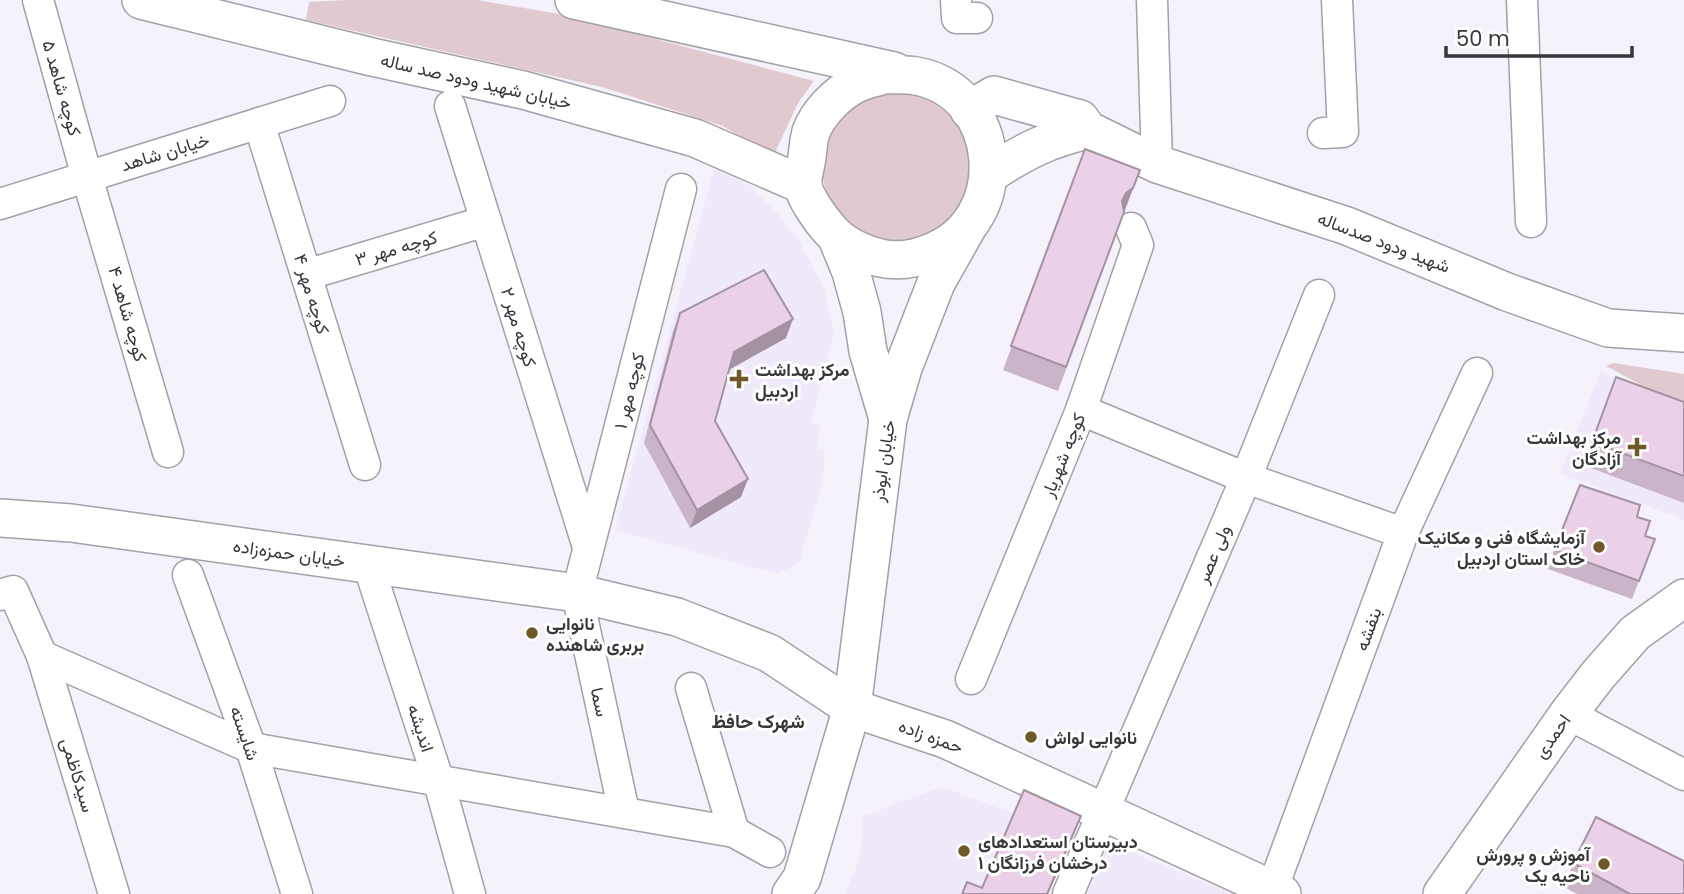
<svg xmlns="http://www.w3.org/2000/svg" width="1684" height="894" viewBox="0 0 1684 894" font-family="Poppins,Vazirmatn,sans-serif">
	<rect width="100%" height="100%" fill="#f5f2fb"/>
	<g fill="#efe9fa">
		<polygon points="716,162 747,183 781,217 800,243 824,289 834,334 811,423 821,426 817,449 825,451 822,486 799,562 778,574 615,530"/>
		<polygon points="1601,371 1684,419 1684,520 1560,473"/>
		<polygon points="942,787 1015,814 1072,839 1048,894 845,894 858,863 863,837 863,816"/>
		<polygon points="1101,840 1233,894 1076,894"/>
	</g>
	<g fill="#e0c9cf">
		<polygon points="348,0 477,0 565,15 814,81 798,103 773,157 723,126 602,87 306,20 309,2"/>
		<circle cx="897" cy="166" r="75"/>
		<polygon points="1614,363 1684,374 1684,408 1606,366"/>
	</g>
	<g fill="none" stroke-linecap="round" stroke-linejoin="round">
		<defs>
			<g id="minor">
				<polyline points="38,0 87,177 168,452"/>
				<polyline points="956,0 957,18 977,18"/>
				<polyline points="1152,0 1157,164"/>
				<polyline points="1522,0 1531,222"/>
				<polyline points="450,106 588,547"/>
				<polyline points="259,123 365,465"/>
				<polyline points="1323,133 1343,132 1337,0"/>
				<polyline points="0,204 330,101"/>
				<polyline points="306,275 486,221"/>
				<polyline points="1081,410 1246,478 1403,533"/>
				<polyline points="368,564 438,779 470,894"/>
				<polyline points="188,575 251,748 297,894"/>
				<polyline points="0,595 13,591 42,656 251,748 734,832 770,852"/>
				<polyline points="42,656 114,894"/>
				<polyline points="971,679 1081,410 1138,245 1131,228"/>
				<polyline points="691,688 734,832"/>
				<polyline points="1568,714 1684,775"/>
				<polyline points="624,812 577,593 681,189"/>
				<polyline points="1272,890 1403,533 1477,373"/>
				<polyline points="1068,894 1246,478 1319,295"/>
			</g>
			<g id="tertiary">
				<polyline points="141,0 372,57 523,90 695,138 803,185"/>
				<polyline points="574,0 894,71"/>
				<path d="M884,75C895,75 906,74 916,76C1004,92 1014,220 932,252C916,259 898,262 880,258C861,253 843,245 830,230C821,220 804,197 803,184C802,178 805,170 806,163C808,153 808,141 811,132C818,113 837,94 854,85C863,80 875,78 884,75Z"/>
				<polyline points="969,110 994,95 1080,119 1088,130 1157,164 1347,226 1507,292 1608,328 1684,333"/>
				<path d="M990,174C1023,152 1048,139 1088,130"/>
				<polyline points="837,238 851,272 862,312 868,351 888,419"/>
				<polyline points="0,518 71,523 577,593 677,617 769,653 852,708 945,739 1282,894"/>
				<polyline points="791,894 802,878 852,708 888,419 903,368 936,283 967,228"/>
				<polyline points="1442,894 1568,714 1598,675 1635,633 1684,598"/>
			</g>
		</defs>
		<use href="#minor" stroke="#a3a0a8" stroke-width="33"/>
		<use href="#tertiary" stroke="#a3a0a8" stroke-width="40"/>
		<use href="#minor" stroke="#fff" stroke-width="30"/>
		<use href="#tertiary" stroke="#fff" stroke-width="37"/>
	</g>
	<g fill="#cab4c8">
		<polygon points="1085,149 1140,170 1058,391 1003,370"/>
		<polygon points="680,313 786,338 729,369 715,421 741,497 690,528 644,443 673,331"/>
		<polygon points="1616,377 1684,402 1684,503 1583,465"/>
		<polygon points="1637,517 1645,536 1655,539 1632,599 1548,569 1554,550"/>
		<polygon points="1573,863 1684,894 1577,894 1564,887"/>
	</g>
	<g fill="#a492a2">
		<polygon points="1140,170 1124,212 1122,201"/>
		<polygon points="793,319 786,338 727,371 734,352"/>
		<polygon points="748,479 741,497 690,528 697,510"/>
		<polygon points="1081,816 1072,839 1048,894 1047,894"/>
	</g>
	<g fill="#ebd1e8" stroke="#a492a2" stroke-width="2">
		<polygon points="1085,149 1140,170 1133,188 1126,193 1122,201 1124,212 1066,367 1011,346"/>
		<polygon points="764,270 793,319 734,352 715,421 748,479 697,510 650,425 680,313"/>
		<polygon points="1616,377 1684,402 1684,476 1592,442"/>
		<polygon points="1580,485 1640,505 1637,517 1650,521 1645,536 1655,539 1639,581 1554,550"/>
		<polygon points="1024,790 1081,816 1047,894 962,894 967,882 982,888"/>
		<polygon points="1596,817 1684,861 1684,894 1630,894 1573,863"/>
	</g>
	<g fill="#6f5928" stroke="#fff" stroke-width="2.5">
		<path d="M735.5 368.5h7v7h7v7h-7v7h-7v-7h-7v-7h7z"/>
		<path d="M1633.5 436.5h7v7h7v7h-7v7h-7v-7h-7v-7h7z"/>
		<circle cx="1599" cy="547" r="7"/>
		<circle cx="532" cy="633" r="7"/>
		<circle cx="1031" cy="737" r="7"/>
		<circle cx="964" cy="851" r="7"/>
		<circle cx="1604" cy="864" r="7"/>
	</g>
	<g text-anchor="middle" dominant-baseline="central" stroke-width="6" stroke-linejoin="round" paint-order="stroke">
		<g font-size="18" fill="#38373a" stroke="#fff">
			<text transform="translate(476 81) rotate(13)">خیابان شهید ودود صد ساله</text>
			<text transform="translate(62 88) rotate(74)">کوچه شاهد ۵</text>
			<text transform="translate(165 152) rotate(-17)">خیابان شاهد</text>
			<text transform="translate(1384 242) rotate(21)">شهید ودود صدساله</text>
			<text transform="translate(396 248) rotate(-16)">کوچه مهر ۳</text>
			<text transform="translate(312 294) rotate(73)">کوچه مهر ۴</text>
			<text transform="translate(128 314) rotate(74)">کوچه شاهد ۴</text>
			<text transform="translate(519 327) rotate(73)">کوچه مهر ۲</text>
			<text transform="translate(629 391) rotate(-76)">کوچه مهر ۱</text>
			<text transform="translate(1063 455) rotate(-68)">کوچه شهریار</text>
			<text transform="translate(883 461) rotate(-82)">خیابان ابوذر</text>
			<text transform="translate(289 553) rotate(8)">خیابان حمزه‌زاده</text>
			<text transform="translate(1213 554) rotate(-67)">ولی عصر</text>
			<text transform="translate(1368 629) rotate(-70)">بنفشه</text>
			<text transform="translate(600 702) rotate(78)">سما</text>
			<text transform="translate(421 728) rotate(72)">اندیشه</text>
			<text transform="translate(245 733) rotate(71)">شایسته</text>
			<text transform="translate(931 736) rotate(20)">حمزه زاده</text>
			<text transform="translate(1552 736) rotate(-55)">احمدی</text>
			<text transform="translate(78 775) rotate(73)">سیدکاظمی</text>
		</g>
		<g font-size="18" font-weight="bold" fill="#38373a" stroke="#fff" text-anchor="start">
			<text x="755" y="369">مرکز بهداشت<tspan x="755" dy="21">اردبیل</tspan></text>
			<text x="1621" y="437" text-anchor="end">مرکز بهداشت<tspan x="1621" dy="21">آزادگان</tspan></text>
			<text x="1585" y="537" text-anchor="end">آزمایشگاه فنی و مکانیک<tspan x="1585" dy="21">خاک استان اردبیل</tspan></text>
			<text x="546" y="623">نانوایی<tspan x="546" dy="21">بربری شاهنده</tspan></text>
			<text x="1045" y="737">نانوایی لواش</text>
			<text x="978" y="841">دبیرستان استعدادهای<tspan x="978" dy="21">درخشان فرزانگان ۱</tspan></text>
			<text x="1590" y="854" text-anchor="end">آموزش و پرورش<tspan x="1590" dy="21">ناحیه یک</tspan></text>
		</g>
		<g font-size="19" font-weight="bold" fill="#38373a" stroke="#fff">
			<text x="758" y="721">شهرک حافظ</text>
		</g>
	</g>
	<path d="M1446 46v10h186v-10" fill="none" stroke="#38373a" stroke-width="3.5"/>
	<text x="1456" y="46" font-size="21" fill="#38373a" stroke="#ffffff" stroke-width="5" paint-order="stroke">50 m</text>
</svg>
